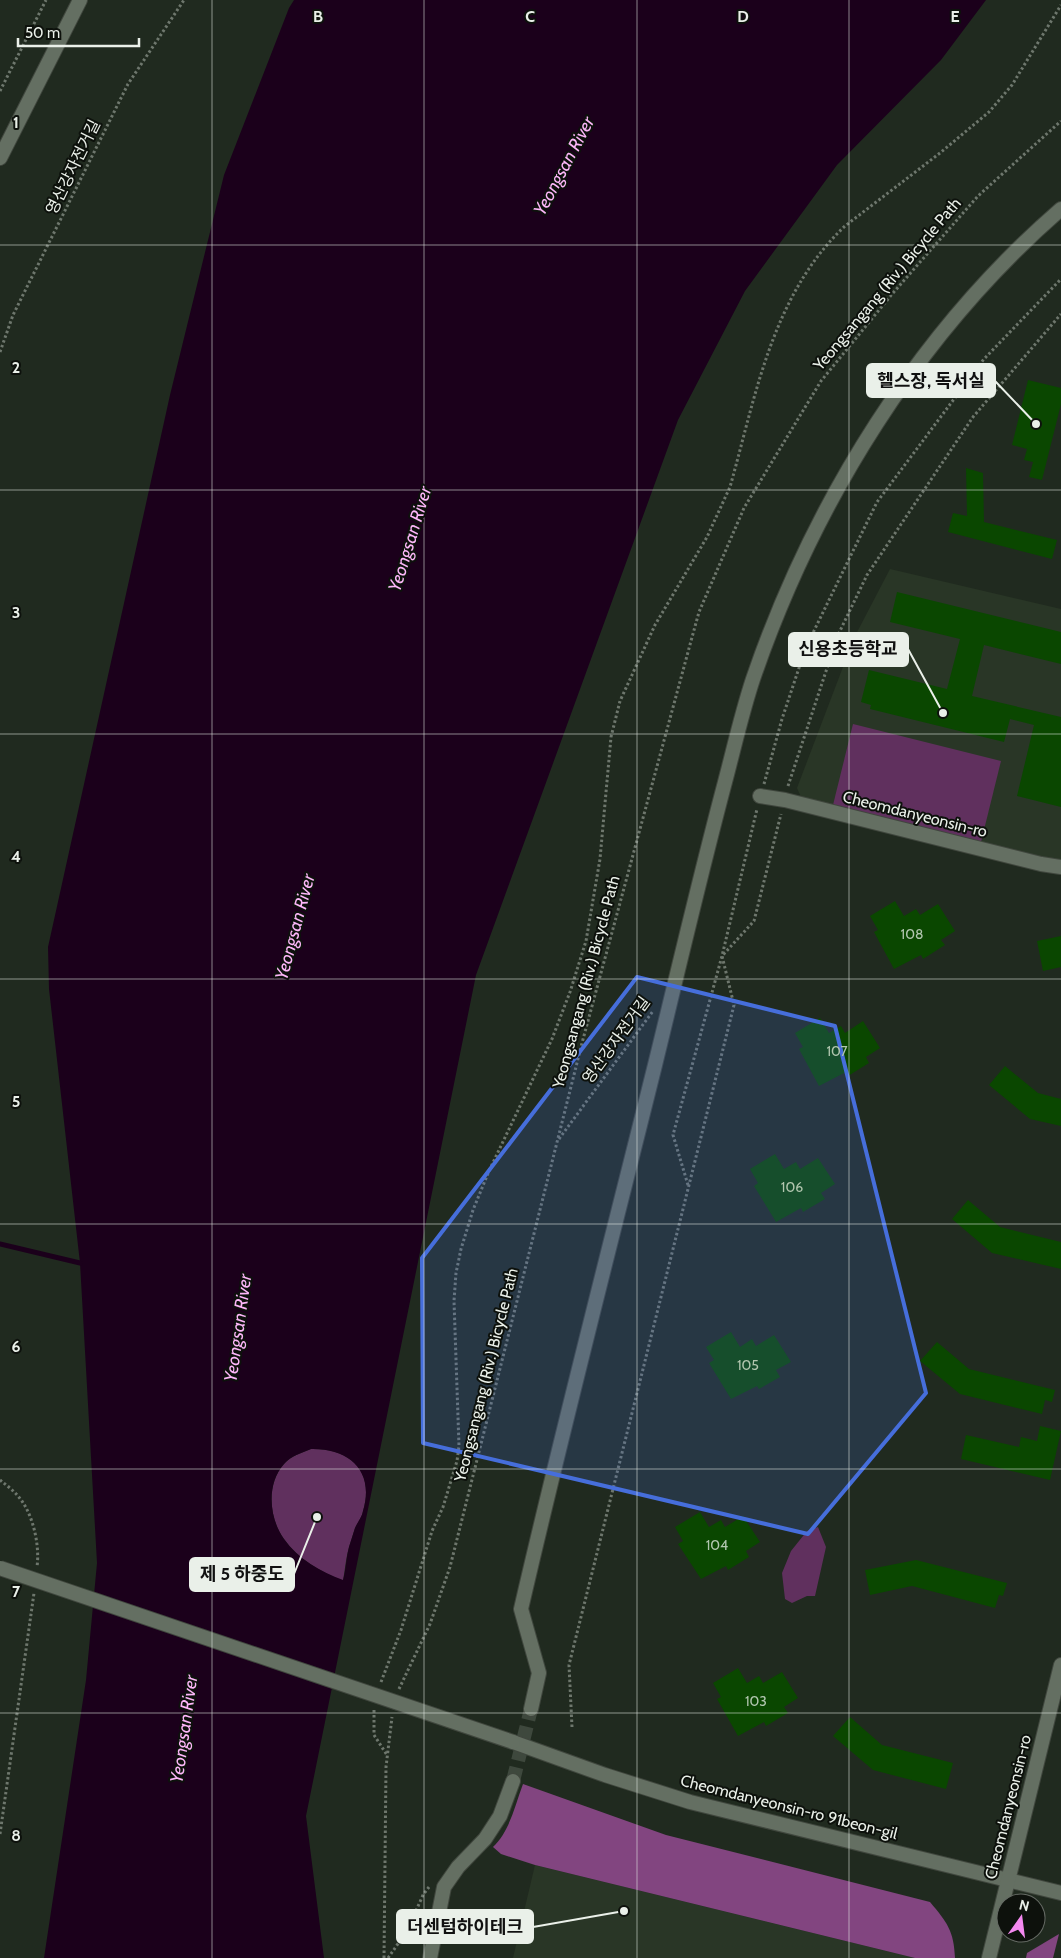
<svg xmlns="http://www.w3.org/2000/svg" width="1061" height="1958" viewBox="0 0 1061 1958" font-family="Cabin,'Noto Sans KR',sans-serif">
	<rect width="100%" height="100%" fill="#202a1f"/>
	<g fill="#293626">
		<polygon points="890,569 1061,609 1061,862 801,797 797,788 854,638"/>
		<polygon points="535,1865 915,1958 513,1958"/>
	</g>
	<g fill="#60305e">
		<polygon points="853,724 1001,761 981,842 833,805"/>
		<path d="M311,1449C350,1448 375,1471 363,1511C362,1517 358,1523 355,1528C353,1534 351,1541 349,1547C346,1557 345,1569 343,1581C321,1572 298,1559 284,1539C269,1519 266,1484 284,1464C291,1456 301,1453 311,1449Z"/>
		<polygon points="818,1527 826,1547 815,1596 807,1596 792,1603 785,1599 782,1573 791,1551 807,1531"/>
	</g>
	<g fill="#824580">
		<path d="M523,1784L666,1835L930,1902C947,1922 954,1931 955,1958H915L535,1865L501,1854L493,1847C510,1831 515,1805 523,1784Z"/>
		<polygon points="1059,1934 1053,1958 1026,1958 1027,1953"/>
	</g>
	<path fill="#1b001b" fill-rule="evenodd" d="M294,0H986L941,60L837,165L745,291L678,420L476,975L306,1816L324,1958H44L86,1680L97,1563L80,1263L49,989L48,947L170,395L224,175L289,8ZM311,1449C349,1448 375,1471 363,1511C362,1517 357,1523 355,1528C353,1534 351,1541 349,1547C346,1558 346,1570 343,1580C321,1572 298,1559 284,1539C269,1518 266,1484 284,1464C291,1456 301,1453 311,1449Z"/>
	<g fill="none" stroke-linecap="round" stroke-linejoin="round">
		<polyline stroke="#1b001b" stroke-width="5" points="0,1244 80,1263"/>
	</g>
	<g fill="#0a4700">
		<polygon points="1028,380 1061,388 1061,404 1042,480 1029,477 1033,462 1024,460 1027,449 1012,445"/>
		<polygon points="966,468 983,473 984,522 1057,540 1052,559 948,532 953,513 967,516"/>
		<polygon points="897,592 1061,632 1061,664 984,645 972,696 1061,717 1061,807 1017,796 1034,725 1010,719 1004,742 870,709 871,705 861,702 869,670 947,689 960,639 890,622"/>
		<polygon points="895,901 904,916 916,909 920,915 938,904 955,931 941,940 945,945 923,959 921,955 894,969 874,932 878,930 870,916"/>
		<polygon points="1061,936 1061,967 1043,971 1037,941"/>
		<polygon points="820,1018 829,1033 841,1026 845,1033 863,1021 880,1048 866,1057 869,1063 848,1076 846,1072 819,1086 799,1049 803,1047 795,1033"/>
		<polygon points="1005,1066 1038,1093 1061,1099 1061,1126 1030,1119 989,1085"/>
		<polygon points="775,1154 784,1169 796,1162 800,1169 818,1158 835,1184 821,1193 825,1199 803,1212 801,1208 776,1222 754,1186 758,1183 750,1169"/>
		<polygon points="968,1200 1000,1227 1061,1242 1061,1269 992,1253 952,1219"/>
		<polygon points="731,1332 740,1347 752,1339 756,1346 774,1335 791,1362 776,1370 780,1377 759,1389 757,1386 731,1399 709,1363 714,1360 706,1347"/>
		<polygon points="937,1342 969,1369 1055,1390 1052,1402 1045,1400 1042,1414 960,1394 920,1361"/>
		<polygon points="1040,1426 1061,1431 1050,1480 961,1459 966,1435 1019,1447 1021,1437 1037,1441"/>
		<polygon points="700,1512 709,1527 721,1520 725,1527 743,1516 760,1542 746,1551 749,1557 728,1570 726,1566 701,1579 678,1544 683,1541 675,1527"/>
		<polygon points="916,1560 1007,1583 1003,1596 999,1595 995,1608 912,1586 870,1595 865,1570"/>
		<polygon points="738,1668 747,1683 759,1676 763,1683 782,1672 798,1698 784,1707 788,1713 766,1726 764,1722 738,1736 717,1699 721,1697 713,1683"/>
		<polygon points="850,1717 882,1745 953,1763 946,1789 873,1770 833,1736"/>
	</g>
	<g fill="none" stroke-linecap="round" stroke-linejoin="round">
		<polyline stroke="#3e483d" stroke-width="14" stroke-dasharray="14 7" stroke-linecap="butt" points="513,1781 531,1709"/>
		<defs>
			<polyline id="pedestrian" points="760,796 785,800 1041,864 1061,867"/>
			<g id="minor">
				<polyline points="0,158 80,0"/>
				<path d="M531,1709L539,1673L521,1609C563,1427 610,1246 655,1065C678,971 700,876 725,782C734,748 742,712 753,679C814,501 919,332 1061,209"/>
				<polyline points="430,1958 444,1887 458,1867 485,1839 500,1816 513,1781"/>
			</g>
			<g id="tertiary">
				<polyline points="513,1742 605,1775 690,1802 1061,1893"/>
				<polyline points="989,1958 1061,1665"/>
			</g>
		</defs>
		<use href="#pedestrian" stroke="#40473e" stroke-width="16"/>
		<use href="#minor" stroke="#40473e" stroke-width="16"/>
		<use href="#tertiary" stroke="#40473e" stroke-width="16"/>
		<g stroke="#6e776d" stroke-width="3" stroke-dasharray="2.5 2.5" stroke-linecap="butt">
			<polyline points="0,91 46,0"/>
			<polyline points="0,352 13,315 128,84 184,0"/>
			<polyline points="764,784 782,719 806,647 877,502 984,359 1061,279"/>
			<polyline points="788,786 838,635 867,575 973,417 1061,314"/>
			<polyline points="559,1139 653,1011"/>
			<polyline points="688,1185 673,1135 722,956 757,809"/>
			<path d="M0,1480C6,1485 13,1490 18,1496C33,1513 40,1545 37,1567"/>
			<path d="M381,1682L401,1630L432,1531L443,1507L457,1461L459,1446L454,1301L456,1273L461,1249L473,1210L489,1171L552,1039L570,992L586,941L600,859L611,737L620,701L655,625L707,537L730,487C756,395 772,295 845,226L940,153L989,112L1012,85L1061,5"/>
			<polyline points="399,1689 430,1624 450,1567 582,1043 691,641 699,612 744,508 821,381 893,293 978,196 1061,121"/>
			<polyline points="374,1710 374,1735 387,1755"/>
			<polyline points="572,1727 569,1665 734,1005 722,956 754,921 781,814"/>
			<polyline points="0,1834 34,1593"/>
			<polyline points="384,1958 386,1767 392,1717"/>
			<polyline points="388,1958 407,1931 423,1895 429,1887"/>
		</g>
		<use href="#pedestrian" stroke="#646f62" stroke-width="14"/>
		<use href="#minor" stroke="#646f62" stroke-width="14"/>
		<use href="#tertiary" stroke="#646f62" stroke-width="14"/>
		<defs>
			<polyline id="tertiary-bridge" points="0,1568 513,1742"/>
		</defs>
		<use href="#tertiary-bridge" stroke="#40473e" stroke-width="16" stroke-linecap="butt"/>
		<use href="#tertiary-bridge" stroke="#646f62" stroke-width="14"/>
	</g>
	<path fill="#466edb" fill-opacity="0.2" stroke="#466edb" stroke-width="4" stroke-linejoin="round" d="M637,977L835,1026L926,1393L808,1534L423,1443L422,1258Z"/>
	<path fill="none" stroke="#eaf0e9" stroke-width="1" stroke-opacity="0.55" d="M212,0V1958M424,0V1958M637,0V1958M849,0V1958M0,245H1061M0,490H1061M0,734H1061M0,979H1061M0,1224H1061M0,1469H1061M0,1713H1061"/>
	<g text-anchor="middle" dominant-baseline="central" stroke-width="4" stroke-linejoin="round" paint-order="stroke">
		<g font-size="14" fill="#b2c6af">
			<text x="912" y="934">108</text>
			<text x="837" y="1051">107</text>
			<text x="792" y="1187">106</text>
			<text x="748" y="1365">105</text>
			<text x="717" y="1545">104</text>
			<text x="756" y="1701">103</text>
		</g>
		<g font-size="16" fill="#eaf0e9" stroke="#0d110c">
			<text transform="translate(73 167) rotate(-64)">영산강자전거길</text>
			<text transform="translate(887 284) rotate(-50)">Yeongsangang (Riv.) Bicycle Path</text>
			<text transform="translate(915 814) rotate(14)">Cheomdanyeonsin-ro</text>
			<text transform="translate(586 982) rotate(-75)">Yeongsangang (Riv.) Bicycle Path</text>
			<text transform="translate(616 1040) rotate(-54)">영산강자전거길</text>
			<text transform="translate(486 1375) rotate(-76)">Yeongsangang (Riv.) Bicycle Path</text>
			<text transform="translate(789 1807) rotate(14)">Cheomdanyeonsin-ro 91beon-gil</text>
			<text transform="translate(1008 1807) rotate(-76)">Cheomdanyeonsin-ro</text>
		</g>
		<g font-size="18" font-style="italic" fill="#fcb6f8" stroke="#0d110c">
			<text transform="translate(564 166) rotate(-62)">Yeongsan River</text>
			<text transform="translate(410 539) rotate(-73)">Yeongsan River</text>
			<text transform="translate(295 927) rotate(-75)">Yeongsan River</text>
			<text transform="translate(238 1328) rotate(-82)">Yeongsan River</text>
			<text transform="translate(184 1729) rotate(-82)">Yeongsan River</text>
		</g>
	</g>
	<g font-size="16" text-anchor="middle" font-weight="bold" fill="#eaf0e9" stroke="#0d110c" stroke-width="4" stroke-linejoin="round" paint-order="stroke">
		<text x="318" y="22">B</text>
		<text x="530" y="22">C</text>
		<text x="743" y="22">D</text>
		<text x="955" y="22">E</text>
		<text x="16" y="128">1</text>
		<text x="16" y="373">2</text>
		<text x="16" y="618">3</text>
		<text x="16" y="862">4</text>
		<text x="16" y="1107">5</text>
		<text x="16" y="1352">6</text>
		<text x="16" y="1597">7</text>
		<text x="16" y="1841">8</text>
	</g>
	<path fill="none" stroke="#eaf0e9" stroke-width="2" d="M1036 424L995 381M943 713L908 649M317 1517L294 1574M624 1911L533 1927"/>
	<g fill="#eaf0e9" stroke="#0d110c" stroke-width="2">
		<circle cx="1036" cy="424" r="5"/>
		<circle cx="943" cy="713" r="5"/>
		<circle cx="317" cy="1517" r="5"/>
		<circle cx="624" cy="1911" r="5"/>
	</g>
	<g fill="#eaf0e9" stroke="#eaf0e9" stroke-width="2">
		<rect x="867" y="364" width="128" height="33" rx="5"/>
		<rect x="789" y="633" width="119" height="33" rx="5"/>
		<rect x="190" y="1558" width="104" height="33" rx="5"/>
		<rect x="397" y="1910" width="136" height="33" rx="5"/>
	</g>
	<g font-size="18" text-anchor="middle" font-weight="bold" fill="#111">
		<text x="931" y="387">헬스장, 독서실</text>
		<text x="848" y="655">신용초등학교</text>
		<text x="242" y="1580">제 5 하중도</text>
		<text x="465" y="1933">더센텀하이테크</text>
	</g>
	<g transform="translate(1021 1918) rotate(14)"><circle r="24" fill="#0d110c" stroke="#656a64"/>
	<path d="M0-4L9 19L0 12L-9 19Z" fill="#f489f0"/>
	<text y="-8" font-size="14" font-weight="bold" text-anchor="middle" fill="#eaf0e9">N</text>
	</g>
	<path d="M18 38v8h121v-8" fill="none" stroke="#eaf0e9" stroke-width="2.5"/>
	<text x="25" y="38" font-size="15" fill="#eaf0e9" stroke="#0d110c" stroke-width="4" paint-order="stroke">50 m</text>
</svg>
